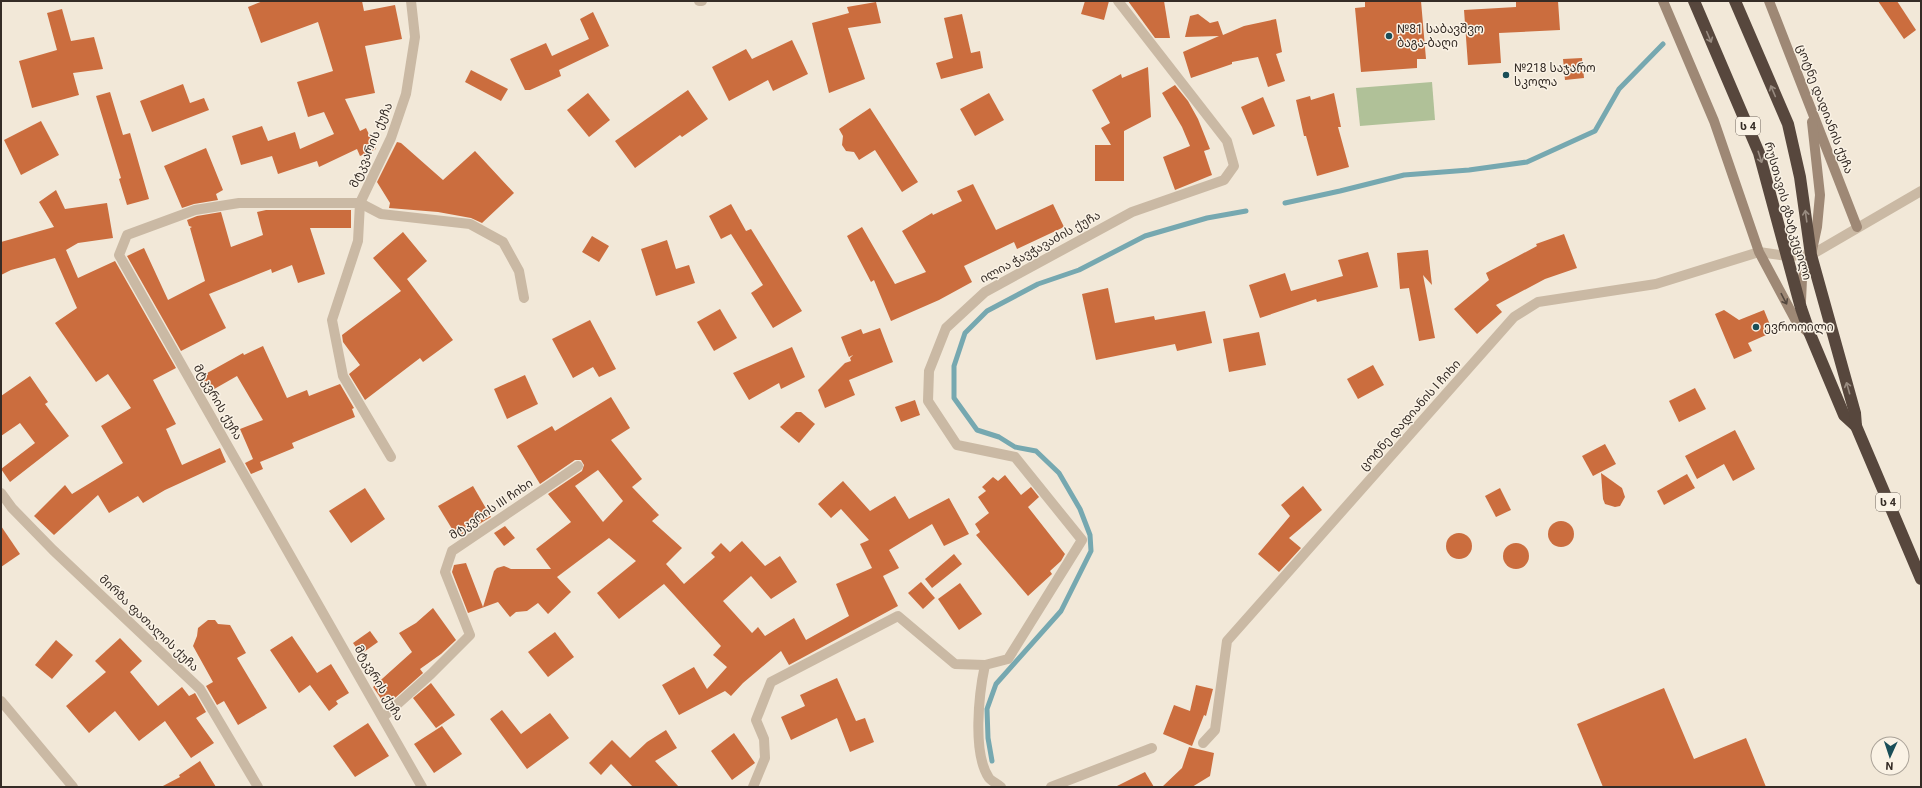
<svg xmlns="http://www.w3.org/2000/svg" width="1922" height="788" viewBox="0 0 1922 788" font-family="Roboto,'Noto Sans Georgian',sans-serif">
	<rect width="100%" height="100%" fill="#f2e8d8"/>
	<polygon fill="#b0c198" points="1432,82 1435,120 1360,126 1356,88"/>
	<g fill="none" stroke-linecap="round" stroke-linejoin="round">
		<g stroke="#76a8b0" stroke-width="5">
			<polyline points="1285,203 1340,191 1404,175 1469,170 1527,162 1595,131 1619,89 1663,44"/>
			<polyline points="992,761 988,738 987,709 996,684 1061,611 1091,551 1090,535 1080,509 1059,473 1036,451 1015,447 999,437 977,430 954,398 954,366 965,333 987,311 1038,284 1079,270 1145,236 1207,218 1246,211"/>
		</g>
	</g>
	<g fill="#cb6d3e" fill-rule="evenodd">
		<polygon points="263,1 362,1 364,11 395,5 402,39 365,46 375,93 345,99 360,131 366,128 376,149 360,156 357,149 319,167 317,161 278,174 272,156 241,165 232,136 262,126 268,141 295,132 300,149 334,134 324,112 308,117 297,82 333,71 318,22 261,43 248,7"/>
		<polygon points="1085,1 1109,1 1104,20 1081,14"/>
		<polygon points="1128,1 1164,1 1170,38 1155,38"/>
		<polygon points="1365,1 1421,1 1426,59 1417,59 1417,68 1361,72 1355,8 1365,7"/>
		<polygon points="1516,1 1558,1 1560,30 1499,33 1501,63 1468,65 1464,10 1516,7"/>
		<polygon points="1878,1 1897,1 1916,30 1904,39"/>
		<polygon points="876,2 881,23 848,28 865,79 829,93 812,23 849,13 847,7"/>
		<polygon points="62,9 71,41 94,37 103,69 73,73 79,95 32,108 19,61 57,50 47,13"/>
		<polygon points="593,12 609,46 559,70 561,76 530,90 525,90 510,59 546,43 552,56 589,39 580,19"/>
		<polygon points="962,14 971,53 980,51 983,68 941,79 936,63 953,58 944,18"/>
		<polygon points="1198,14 1210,23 1218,21 1223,35 1244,26 1276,19 1282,52 1276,54 1285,81 1268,87 1258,57 1232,62 1232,64 1191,78 1183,52 1219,36 1185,37 1190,16"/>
		<polygon points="792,40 808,74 773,91 768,80 729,101 712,67 746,49 752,59"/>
		<polygon points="1582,58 1584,78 1565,80 1563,59"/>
		<polygon points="1148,67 1151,117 1124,131 1124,181 1095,181 1095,145 1111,145 1101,128 1110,123 1092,90 1121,74 1122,78"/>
		<polygon points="471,70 508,89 501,101 465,82"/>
		<polygon points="183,84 190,103 204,98 209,110 152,132 140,101"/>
		<polygon points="1175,85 1188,101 1198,119 1210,149 1204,151 1212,175 1175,190 1163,157 1190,146 1182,127 1162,93"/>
		<polygon points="688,90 708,119 682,137 680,135 635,168 615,141"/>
		<polygon points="110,92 123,135 130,133 149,199 127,205 119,179 121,178 96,96"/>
		<polygon points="588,93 610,120 589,137 567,110"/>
		<polygon points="989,93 1004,120 975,136 960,109"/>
		<polygon points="1334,93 1341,127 1338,127 1349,167 1317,176 1306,136 1304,136 1296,100 1310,96 1311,100"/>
		<polygon points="1263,97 1275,126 1253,135 1241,107"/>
		<polygon points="870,108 918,182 902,192 875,150 859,160 854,152 846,151 842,145 843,136 839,129"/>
		<polygon points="41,121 59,155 21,175 4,140"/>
		<polygon points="397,142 401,143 443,180 475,151 514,193 482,223 471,218 438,212 389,208 390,203 377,182"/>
		<polygon points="206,148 223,190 216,194 218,200 194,204 182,208 164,166"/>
		<polygon points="973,184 996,230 1053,204 1064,227 1017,249 1014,242 964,266 972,282 939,300 891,321 874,280 871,282 847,236 862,227 895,284 926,272 902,231 932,213 933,215 962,201 957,191"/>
		<polygon points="56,190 65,209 107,203 113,238 78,243 66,250 78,278 115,261 176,368 153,380 176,424 166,429 182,465 220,448 226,462 165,490 143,503 138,496 109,513 98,495 54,535 34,516 65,485 72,494 123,463 101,426 131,408 108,374 96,382 55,323 77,308 55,258 11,270 1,275 1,242 54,227 39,202"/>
		<polygon points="731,204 746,231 751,229 802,311 773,328 751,293 763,285 731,234 721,239 709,216"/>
		<polygon points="266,210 351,210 351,228 310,228 325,274 298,283 292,265 272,273 271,269 209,294 226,328 181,351 127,256 144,248 168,300 205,281 190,228 192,227 189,226 187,220 197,216 221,212 231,247 263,235 257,212"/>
		<polygon points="403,232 427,261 407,279 453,340 423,362 420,358 365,400 349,374 360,365 343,342 342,335 401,291 373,258"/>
		<polygon points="1564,234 1577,268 1545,279 1496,305 1502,312 1477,334 1454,309 1489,280 1486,273 1537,246 1536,244"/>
		<polygon points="592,236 609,246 599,262 582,252"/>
		<polygon points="667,240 676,269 689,265 695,283 656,296 641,249"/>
		<polygon points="1428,250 1432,285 1423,275 1435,338 1419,341 1409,288 1400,289 1397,253"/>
		<polygon points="1368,252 1378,287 1317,302 1316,299 1260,318 1249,285 1285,273 1291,291 1343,276 1338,260"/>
		<polygon points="1108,288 1115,323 1154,316 1155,320 1205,311 1212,343 1177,351 1175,344 1096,360 1082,294"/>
		<polygon points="720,309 737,338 714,351 697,322"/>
		<polygon points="1724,310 1739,320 1764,310 1773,332 1748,343 1752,351 1734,359 1715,314"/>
		<polygon points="590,320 616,369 599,377 593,367 573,378 552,339"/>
		<polygon points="880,328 893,362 849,380 855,395 825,408 818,390 845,363 851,361 850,358 853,355 849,357 841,337 861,329 863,334"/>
		<polygon points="1259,332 1266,365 1229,372 1223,339"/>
		<polygon points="263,346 287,398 307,390 309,396 340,384 354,408 352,409 355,417 292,443 294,448 260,462 263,469 251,474 245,463 253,459 240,429 263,420 237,376 209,392 200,377 243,353 244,355"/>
		<polygon points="792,347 805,377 781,389 779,383 749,400 733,373"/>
		<polygon points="1373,365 1384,385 1358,399 1347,379"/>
		<polygon points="525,375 538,404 507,419 494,389"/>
		<polygon points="30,376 48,402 45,404 69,436 10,482 1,469 35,443 20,423 1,436 1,396"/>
		<polygon points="1695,388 1706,409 1679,422 1669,401"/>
		<path d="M611,397L630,428L611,440L642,479L632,487L659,515L652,521L682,548L666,564L684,584L715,557L711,553L721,543L730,552L742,541L765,566L780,556L797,582L771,599L751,576L723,601L752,633L758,627L765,636L794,618L806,640L849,616L836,584L872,568L860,544L869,540L841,509L831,518L818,504L843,481L870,511L895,496L909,519L949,498L969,534L944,546L932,524L889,550L899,568L883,576L898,606L789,665L781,651L743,683L731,696L725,691L679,715L662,685L694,667L707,689L727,667L713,655L721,646L664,584L619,619L597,593L636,561L609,538L557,577L571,592L548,614L538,603L527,611L516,612L510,617L498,602L468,613L452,572L454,565L466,563L483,607L494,571L497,568L504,566L511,569H551L536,549L571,522L548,494L582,471L584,465L581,460H575L540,484L517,446L552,426L555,431ZM598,470L623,501L603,522L575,486Z"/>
		<polygon points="915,400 920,415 901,422 895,407"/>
		<polygon points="796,412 801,412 815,424 799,443 780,427"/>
		<polygon points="1735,430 1755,469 1733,481 1724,464 1697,479 1685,456"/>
		<polygon points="1605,444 1616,464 1593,476 1582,456"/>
		<polygon points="1601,473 1622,488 1625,497 1620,506 1615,507 1605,504 1603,499"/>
		<polygon points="1687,474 1695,488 1664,505 1657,491"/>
		<polygon points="1005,475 1021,495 1031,487 1039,497 1028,507 1065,554 1061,561 1050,571 1052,574 1028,596 976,535 980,532 975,524 989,513 978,497 986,491 982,487 993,477 998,481"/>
		<polygon points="473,486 491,517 457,537 438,506"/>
		<polygon points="1303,486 1322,510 1289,538 1301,548 1279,572 1258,554 1290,516 1281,505"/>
		<polygon points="365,488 385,519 351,543 329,511"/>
		<polygon points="1500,488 1511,510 1496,517 1485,496"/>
		<circle cx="1561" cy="534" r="13"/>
		<polygon points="1,526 20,554 1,567"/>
		<polygon points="505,526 515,538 504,546 494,533"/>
		<circle cx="1459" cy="546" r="13"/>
		<circle cx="1516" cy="556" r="13"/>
		<polygon points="954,554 962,564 932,588 925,579"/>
		<polygon points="921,582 935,598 923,609 908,593"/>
		<polygon points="960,583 982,614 959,630 938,599"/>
		<polygon points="433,608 456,640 441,654 420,669 423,673 386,706 373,687 412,652 399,633 416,623"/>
		<polygon points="208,620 215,620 218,624 230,625 246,653 237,658 267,708 238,725 224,701 217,705 206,686 213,682 193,646 197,636 198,628"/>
		<polygon points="370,631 378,642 361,654 353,643"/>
		<polygon points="555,632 574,657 548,677 528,652"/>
		<polygon points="292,636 317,673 331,664 349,693 336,701 338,704 329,711 310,685 299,693 270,650"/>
		<polygon points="120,638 142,661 130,672 158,706 182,687 189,696 195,693 206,712 196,718 214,743 191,758 165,721 139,741 115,711 89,733 66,706 106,672 95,661"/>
		<polygon points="56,640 73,655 52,679 35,665"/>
		<polygon points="837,678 856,721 865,718 874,742 850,752 837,718 791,740 781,717 805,706 800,695"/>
		<polygon points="431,683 455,715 436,728 413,698"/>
		<polygon points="1196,685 1213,689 1206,716 1204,715 1192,746 1163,734 1174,705 1190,711"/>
		<polygon points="1664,688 1694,759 1746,738 1766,787 1603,787 1577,724"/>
		<polygon points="502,710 521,734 550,713 569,738 527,769 490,719"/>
		<polygon points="368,723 389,756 355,777 333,746"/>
		<polygon points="442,726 462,754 434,773 414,744"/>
		<polygon points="666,730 677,748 655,761 679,787 633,787 611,764 601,775 589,763 612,740 630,758 647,742"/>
		<polygon points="734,733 755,763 732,780 711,751"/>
		<polygon points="1189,747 1214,753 1210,776 1192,787 1162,787 1182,768"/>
		<polygon points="200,761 216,787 161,787 180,777 179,775"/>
		<polygon points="1145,772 1154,787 1115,787"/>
	</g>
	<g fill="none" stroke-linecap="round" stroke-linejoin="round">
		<g stroke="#cab9a4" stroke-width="10">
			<polyline points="699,1 702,1"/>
			<polyline points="391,457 343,376 332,320 358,241 360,203 391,138 406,94 415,37 411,1"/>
			<polyline points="1,493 12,508 53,550 200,689 258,787"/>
			<path d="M985,665C979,693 972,753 989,778C991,781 998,784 1001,787"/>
			<polyline points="1,701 73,787"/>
			<polyline points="383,717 431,674 470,635 445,572 452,551 578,466"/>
			<polyline points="1203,743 1215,730 1227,641 1514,317 1538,302 1656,284 1759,252 1787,256 1811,255 1921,191"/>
			<polyline points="422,787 119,255 127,235 195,210 239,203 360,203 381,214 470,224 503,242 519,271 524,298"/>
			<polyline points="753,787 765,758 764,739 756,720 771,682 898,616 955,664 985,665 1008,659 1082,540 1015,457 957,445 928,401 929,371 946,328 985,292 1132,212 1224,180 1234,166 1227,141 1118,1"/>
			<polyline points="1051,787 1152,748"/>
		</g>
		<g stroke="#9e8875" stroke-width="10">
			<polyline points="1663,1 1714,121 1759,252 1796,321 1810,334"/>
			<polyline points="1769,1 1857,227"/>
			<polyline points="1801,301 1802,279 1811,255 1817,227 1820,195 1812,122"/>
		</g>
		<g stroke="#57473d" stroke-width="12">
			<polyline points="1694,1 1759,153 1801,308 1810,334 1844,415 1856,426"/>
			<polyline points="1735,1 1788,124 1800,177 1811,255 1855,413 1856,426 1921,579"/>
		</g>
	</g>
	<defs><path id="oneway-shaft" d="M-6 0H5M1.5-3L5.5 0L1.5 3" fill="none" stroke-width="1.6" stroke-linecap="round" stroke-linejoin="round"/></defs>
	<g stroke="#988b80">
		<use href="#oneway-shaft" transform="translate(1709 37) rotate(67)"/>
		<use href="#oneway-shaft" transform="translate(1773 91) rotate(-113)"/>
		<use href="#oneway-shaft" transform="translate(1760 157) rotate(72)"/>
		<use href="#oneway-shaft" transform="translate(1806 216) rotate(-98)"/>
		<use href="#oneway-shaft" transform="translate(1848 388) rotate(-106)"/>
	</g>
	<use stroke="#54483e" href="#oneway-shaft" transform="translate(1784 299) rotate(62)"/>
	<g fill="#1a4e58" stroke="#faf2e5" stroke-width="1.5">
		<circle cx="1389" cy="36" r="4"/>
		<circle cx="1506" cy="75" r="4"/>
		<circle cx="1756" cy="327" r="4"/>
	</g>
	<g text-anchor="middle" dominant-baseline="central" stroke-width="3" stroke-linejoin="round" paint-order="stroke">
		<g fill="#faf2e5" stroke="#70675f" stroke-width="1">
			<rect x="1736" y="117" width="24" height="18" rx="3"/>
			<rect x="1876" y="493" width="24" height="18" rx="3"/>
		</g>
		<g font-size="11" font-weight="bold" fill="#352c26">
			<text x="1748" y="126">ს 4</text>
			<text x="1888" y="502">ს 4</text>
		</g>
		<g font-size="12" fill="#352c26" stroke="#faf2e5" text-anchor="start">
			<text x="1397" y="29">№81 საბავშვო<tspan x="1397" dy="14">ბაგა-ბაღი</tspan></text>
			<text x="1514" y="68">№218 საჯარო<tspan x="1514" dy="14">სკოლა</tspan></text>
			<text x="1764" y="327">ევროოილი</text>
		</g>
		<g font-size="12" fill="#352c26" stroke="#faf2e5">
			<text transform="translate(1825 109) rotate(69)">ცოტნე დადიანის ქუჩა</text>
			<text transform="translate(371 145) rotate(-67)">მტკვარის ქუჩა</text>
			<text transform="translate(1788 211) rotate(74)">რუსთავის გზატკეცილი</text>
			<text transform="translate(1040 247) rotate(-29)">ილია ჭავჭავაძის ქუჩა</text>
			<text transform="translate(218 402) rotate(60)">მტკვრის ქუჩა</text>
			<text transform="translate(1410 415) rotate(-48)">ცოტნე დადიანის I ჩიხი</text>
			<text transform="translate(491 509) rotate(-34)">მტკვრის III ჩიხი</text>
			<text transform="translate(149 623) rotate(44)">მირზა ფათალის ქუჩა</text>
			<text transform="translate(379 683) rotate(60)">მტკვრის ქუჩა</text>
		</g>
	</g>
	<rect width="1922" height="788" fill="none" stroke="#352c26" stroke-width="4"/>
	<g transform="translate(1890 756) rotate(183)"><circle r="19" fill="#faf2e5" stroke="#aba399"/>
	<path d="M0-3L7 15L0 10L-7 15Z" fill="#1a4e58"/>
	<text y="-6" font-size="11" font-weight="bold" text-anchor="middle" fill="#352c26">N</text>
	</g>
</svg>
